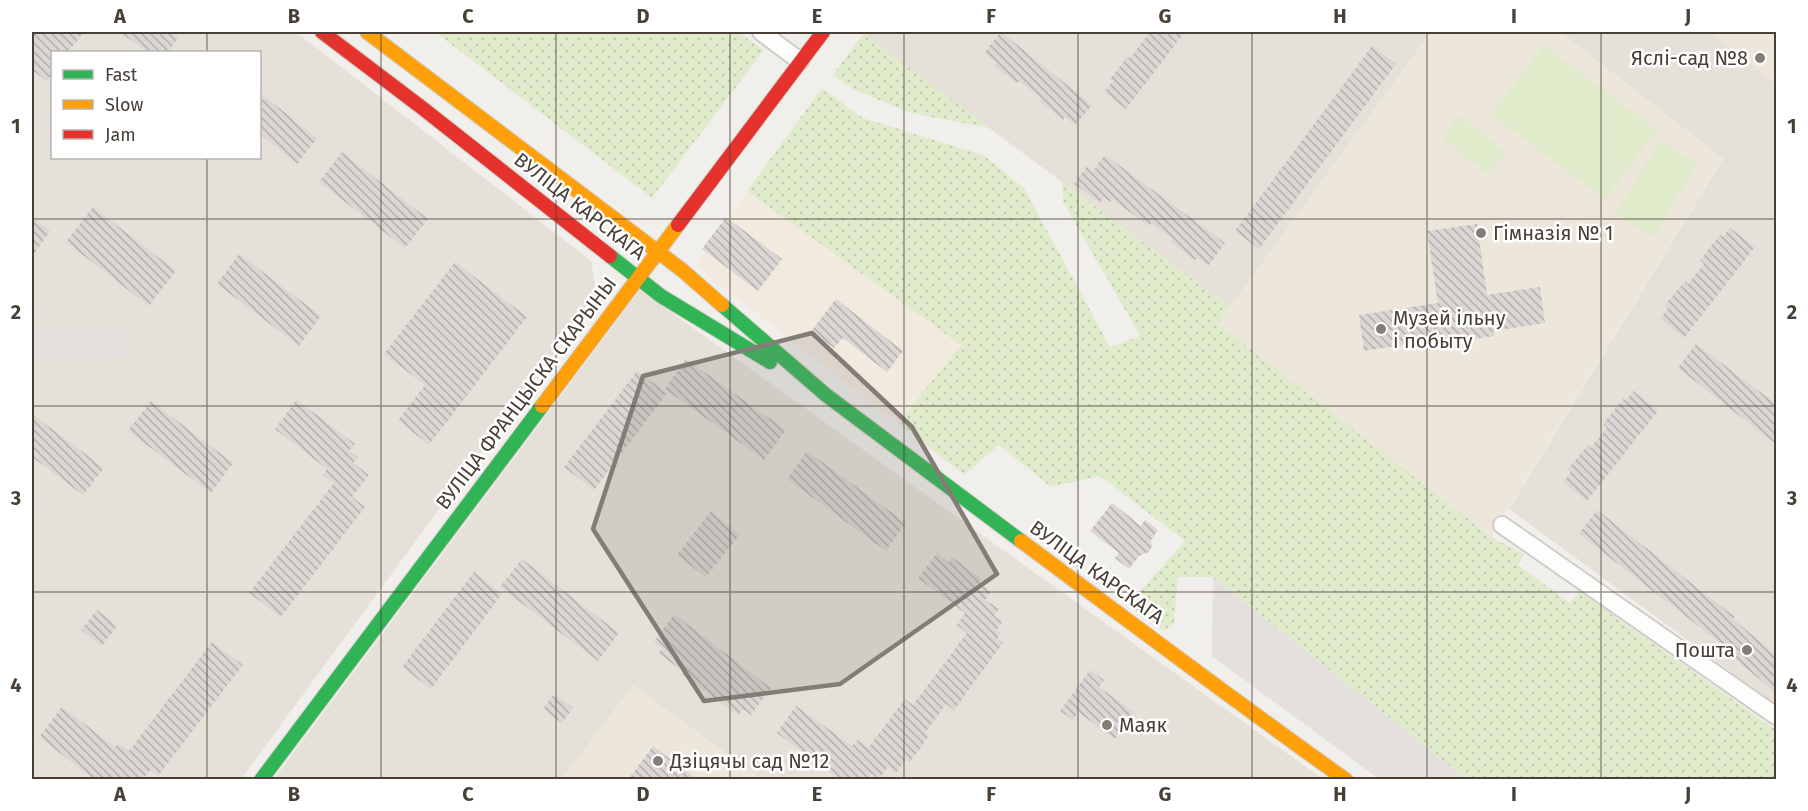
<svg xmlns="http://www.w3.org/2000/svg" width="1808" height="811" viewBox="0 0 1808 811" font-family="'Fira Sans',sans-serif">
	<defs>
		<pattern id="grass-dots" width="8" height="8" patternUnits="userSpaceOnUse" patternTransform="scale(1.5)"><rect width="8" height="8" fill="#e0ebcc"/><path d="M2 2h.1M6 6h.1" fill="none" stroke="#c2cbb0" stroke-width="1.8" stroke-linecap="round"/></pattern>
		<pattern id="building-back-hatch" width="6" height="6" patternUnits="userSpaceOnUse" patternTransform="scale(1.5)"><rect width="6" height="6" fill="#d9d6d3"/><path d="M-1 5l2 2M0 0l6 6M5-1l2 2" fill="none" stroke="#b2afac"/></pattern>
	</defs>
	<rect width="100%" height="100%" fill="#f1efec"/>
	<g fill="#e5e1d9" fill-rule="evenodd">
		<path d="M32,32H296L591,261L597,294L241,779H32ZM52,52H260V158H52Z"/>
		<polygon points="860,32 1431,32 1230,307"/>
		<polygon points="1560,32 1776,32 1776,705 1509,509 1723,159"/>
		<polygon points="640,290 1323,779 273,780"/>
	</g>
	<polygon fill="#f3eadf" points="747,191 961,345 898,423 695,266"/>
	<g fill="#ece6db">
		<polygon points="1431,32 1560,32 1723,158 1491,537 1213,330"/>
		<polygon points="1709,32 1776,32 1776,84"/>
		<polygon points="633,685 762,779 561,780"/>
	</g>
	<g fill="url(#grass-dots)">
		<polygon points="435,32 738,32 764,50 652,198"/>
		<polygon points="863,34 990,128 910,113 853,89 833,75"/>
		<polygon points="822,88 863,118 983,155 1024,188 1110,347 1140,336 1063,202 1062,182 1230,307 1218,324 1491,537 1524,554 1518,565 1570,603 1580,592 1776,730 1776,779 1466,779 1213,577 1178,577 1174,624 1164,631 1128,605 1185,541 1100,476 1051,487 999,445 964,475 898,423 961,345 747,191"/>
	</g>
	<g fill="#e0ebcc">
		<polygon points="1544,45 1657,130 1605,199 1491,114"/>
		<polygon points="1460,116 1506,152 1488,174 1442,138"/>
		<polygon points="1660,141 1697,164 1653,237 1616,214"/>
	</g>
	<g fill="#e3e0dd">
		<polygon points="130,325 131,356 32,359 32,329"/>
		<polygon points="1213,577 1466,779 1379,779 1212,656"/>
	</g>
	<g fill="url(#building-back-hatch)">
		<polygon points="36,32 84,32 68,52 52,52 52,74 47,81 32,70 32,37"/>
		<polygon points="119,32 171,32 179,37 168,52 148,52"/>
		<polygon points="1001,32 1092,105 1075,125 1065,117 1063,120 1039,101 1041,98 1019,81 1017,83 994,66 997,63 984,53"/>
		<polygon points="1150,32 1185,32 1126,109 1104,92 1113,81 1110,79 1127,57 1130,58"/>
		<polygon points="1372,46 1396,64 1259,249 1235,231"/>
		<polygon points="260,93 317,138 297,164 260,134"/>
		<polygon points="342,152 428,219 405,248 319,182"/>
		<polygon points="1105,155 1225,243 1208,266 1197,257 1195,260 1171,242 1173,239 1151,223 1149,226 1112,199 1110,202 1104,197 1100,203 1074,184 1087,166 1093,171"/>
		<polygon points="93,207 176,271 149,306 66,242"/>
		<polygon points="726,217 782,259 758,291 702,249"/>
		<polygon points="32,218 50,231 32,257"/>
		<polygon points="1477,224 1487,295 1540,287 1545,323 1493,331 1494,336 1447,343 1446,338 1364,351 1359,315 1438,303 1427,231"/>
		<polygon points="1730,228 1755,247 1684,338 1660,318 1668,308 1665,305 1685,281 1688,284 1704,264 1700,260 1720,235 1723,237"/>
		<polygon points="239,254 321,316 299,346 217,284"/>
		<polygon points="455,262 527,317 429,445 398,420 425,385 384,354"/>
		<polygon points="836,299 903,351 887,372 843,338 834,348 827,343 824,346 809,334"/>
		<polygon points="1696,344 1776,404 1776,444 1678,368"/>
		<polygon points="686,359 786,430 764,460 665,389"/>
		<polygon points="637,371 667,393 594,490 564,467"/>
		<polygon points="1633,391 1658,411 1587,501 1563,482 1571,472 1568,469 1588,445 1591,448 1607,428 1603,424 1623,399 1626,401"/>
		<polygon points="297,400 355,444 349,451 358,457 353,463 369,475 352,497 365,507 281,617 249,593 334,483 322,475 327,469 275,429"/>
		<polygon points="151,401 233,463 211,493 128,431"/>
		<polygon points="32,414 104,468 83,495 32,457"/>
		<polygon points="807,451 906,523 886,551 787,479"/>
		<polygon points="1112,503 1141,526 1145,520 1158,530 1151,540 1152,546 1149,552 1139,556 1129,569 1115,558 1119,553 1090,531"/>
		<polygon points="1597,510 1735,617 1733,619 1776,655 1776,693 1717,644 1719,642 1579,534"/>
		<polygon points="711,511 740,534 706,577 677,555"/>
		<polygon points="937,553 949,562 952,557 982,579 979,583 991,592 985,600 999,609 994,616 1002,622 997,630 1001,633 997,639 1003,643 954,710 946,704 925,733 929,736 910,762 906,759 896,773 888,767 879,779 872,774 868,780 840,780 777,733 796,706 852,746 857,740 868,748 905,699 913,705 967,633 957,625 965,613 918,578"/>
		<polygon points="522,559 619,633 598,661 500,587"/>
		<polygon points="474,572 502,594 431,689 402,667"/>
		<polygon points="97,610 117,626 102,646 81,630"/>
		<polygon points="674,614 771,688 751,715 743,709 738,715 682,674 684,672 658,653 662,648 654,642"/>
		<polygon points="212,642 243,665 158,776 150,770 142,780 95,780 39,737 62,707 115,747 118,743 129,751"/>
		<polygon points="1090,670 1104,680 1099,687 1134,712 1115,739 1078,712 1073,720 1060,711"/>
		<polygon points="554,694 573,708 562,723 543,709"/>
		<polygon points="653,746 698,780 628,780"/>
	</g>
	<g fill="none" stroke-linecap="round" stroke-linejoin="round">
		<defs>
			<g id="street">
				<polyline points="761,32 800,61"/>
				<polyline points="1502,525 1776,716"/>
			</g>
			<g id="fast">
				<polyline points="610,256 661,296 770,362"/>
				<polyline points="722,305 826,395 1021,541"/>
				<polyline points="261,780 542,406"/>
			</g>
			<g id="slow">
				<polyline points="367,32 682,270 722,305"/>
				<polyline points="542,406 678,225"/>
				<path d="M1021,541C1129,621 1236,702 1346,780"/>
			</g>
			<g id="jam">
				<polyline points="322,32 421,107 610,256"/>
				<polyline points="678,225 823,32"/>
			</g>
		</defs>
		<use href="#street" stroke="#cfcdc9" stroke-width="20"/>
		<use href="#fast" stroke="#d0ccc3" stroke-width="16"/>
		<use href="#slow" stroke="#d0ccc3" stroke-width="16"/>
		<use href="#jam" stroke="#d0ccc3" stroke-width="16"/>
		<use href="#street" stroke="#fdfdfc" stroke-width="16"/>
		<use href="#fast" stroke="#30b455" stroke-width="14"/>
		<use href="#slow" stroke="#ff9f0a" stroke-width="14"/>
		<use href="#jam" stroke="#e5322d" stroke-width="14"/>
	</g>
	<path fill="#837d76" fill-opacity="0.2" stroke="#837d76" stroke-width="4.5" stroke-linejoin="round" d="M812,333L912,427L997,574L840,684L704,701L593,529L643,376Z"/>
	<path fill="none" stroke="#484037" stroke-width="1.5" stroke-opacity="0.55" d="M207,32V52M381,32V780M556,32V780M730,32V780M904,32V780M1078,32V780M1252,32V780M1427,32V780M1601,32V780M207,158V780M32,219H1776M32,406H1776M32,592H1776"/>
	<g fill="#837d76" stroke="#fff" stroke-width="2">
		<circle cx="1760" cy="58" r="6"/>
		<circle cx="1481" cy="233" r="6"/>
		<circle cx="1381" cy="329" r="6"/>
		<circle cx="1747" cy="650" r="6"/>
		<circle cx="1107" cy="725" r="6"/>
		<circle cx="658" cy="761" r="6"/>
	</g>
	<g text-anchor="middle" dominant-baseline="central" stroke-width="5" stroke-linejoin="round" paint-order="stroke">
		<g font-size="20" fill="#484037" stroke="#fff" text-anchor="start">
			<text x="1748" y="58" text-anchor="end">Яслі-сад №8</text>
			<text x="1493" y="233">Гімназія № 1</text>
			<text x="1393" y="318">Музей ільну<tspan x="1393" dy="23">і побыту</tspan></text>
			<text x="1735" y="650" text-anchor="end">Пошта</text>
			<text x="1119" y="725">Маяк</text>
			<text x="670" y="761">Дзіцячы сад №12</text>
		</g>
		<g font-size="20" fill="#484037" stroke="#fff">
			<text transform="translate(580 206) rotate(38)">ВУЛІЦА КАРСКАГА</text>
			<text transform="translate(526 393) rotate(-53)">ВУЛІЦА ФРАНЦЫСКА СКАРЫНЫ</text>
			<text transform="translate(1097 572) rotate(36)">ВУЛІЦА КАРСКАГА</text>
		</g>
	</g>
	<rect width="1808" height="811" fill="none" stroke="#ffffff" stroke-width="66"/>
	<rect x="51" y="51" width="210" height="108" fill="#ffffff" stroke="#b6b3af" stroke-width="1.5"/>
	<rect x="63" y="70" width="30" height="9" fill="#30b455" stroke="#b6b3af" stroke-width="1.5"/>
	<text x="105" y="81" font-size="18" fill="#484037">Fast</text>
	<rect x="63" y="100" width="30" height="9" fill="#ff9f0a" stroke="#b6b3af" stroke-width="1.5"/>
	<text x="105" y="111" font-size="18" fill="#484037">Slow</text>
	<rect x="63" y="130" width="30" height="9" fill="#e5322d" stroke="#b6b3af" stroke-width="1.5"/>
	<text x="105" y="141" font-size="18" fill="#484037">Jam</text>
	<rect x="33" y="33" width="1742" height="745" fill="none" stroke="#484037" stroke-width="2"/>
	<g font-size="20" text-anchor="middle" font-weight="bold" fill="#484037">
		<text x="120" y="23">A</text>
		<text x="294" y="23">B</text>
		<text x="468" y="23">C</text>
		<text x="643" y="23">D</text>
		<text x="817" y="23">E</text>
		<text x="991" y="23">F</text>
		<text x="1165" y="23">G</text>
		<text x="1340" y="23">H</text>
		<text x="1514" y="23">I</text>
		<text x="1688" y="23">J</text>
		<text x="16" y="133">1</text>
		<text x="1792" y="133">1</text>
		<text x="16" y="319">2</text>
		<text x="1792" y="319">2</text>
		<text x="16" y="505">3</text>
		<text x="1792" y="505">3</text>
		<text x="16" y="692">4</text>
		<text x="1792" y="692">4</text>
		<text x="120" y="801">A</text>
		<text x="294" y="801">B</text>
		<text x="468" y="801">C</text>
		<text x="643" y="801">D</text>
		<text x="817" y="801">E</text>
		<text x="991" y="801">F</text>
		<text x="1165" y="801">G</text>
		<text x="1340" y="801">H</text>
		<text x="1514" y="801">I</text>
		<text x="1688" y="801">J</text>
	</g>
</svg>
